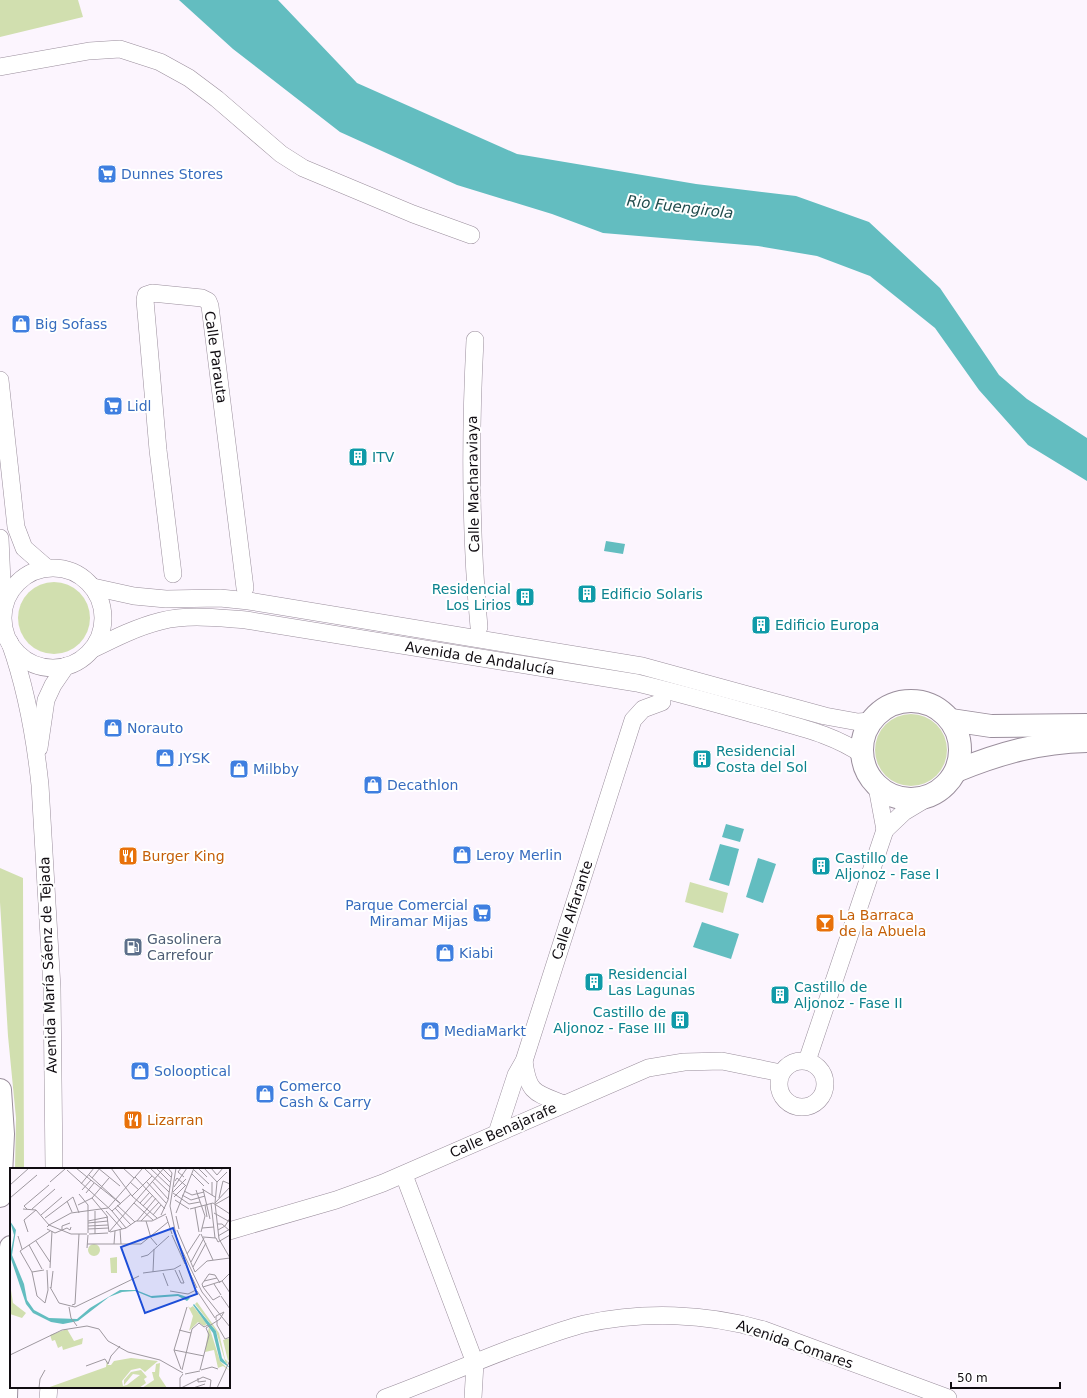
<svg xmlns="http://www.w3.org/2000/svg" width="1087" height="1398" viewBox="0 0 1087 1398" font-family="'DejaVu Sans',sans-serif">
	<rect width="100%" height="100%" fill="#fcf5fe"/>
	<g fill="#d1dfaf">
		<polygon points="0,0 78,0 83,17 0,37"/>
		<circle cx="54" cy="618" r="36"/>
		<circle cx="911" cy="750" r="36"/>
		<polygon points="0,868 23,878 24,1169 15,1169 16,1118 8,1036 0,902"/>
		<polygon points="690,882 728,893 723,913 685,902"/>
	</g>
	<g fill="#63bdc0">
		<polygon points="179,0 278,0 357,83 517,154 696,184 796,196 869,222 940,288 999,375 1027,399 1087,438 1087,481 1028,445 979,390 935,328 870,276 817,256 758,246 603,233 552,214 457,185 340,132 233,49"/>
		<polygon points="606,541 625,544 623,554 604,551"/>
		<polygon points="726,824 744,829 740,842 722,837"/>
		<polygon points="720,844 739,849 729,886 709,880"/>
		<polygon points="758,858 776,864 763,903 746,897"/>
		<polygon points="702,922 739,934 731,959 693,947"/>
	</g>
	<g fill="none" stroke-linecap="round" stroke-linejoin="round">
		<defs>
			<g id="street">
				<polyline points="0,67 89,51 120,49 160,62 189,78 217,99 281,154 303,168 413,214 471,235"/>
				<path d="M475,340C470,436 470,531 479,627"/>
				<polyline points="0,380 16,527 24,548 47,568"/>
				<polyline points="0,538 3,605"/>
				<circle cx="53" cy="618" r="50"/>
				<polyline points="173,574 158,450 145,300 146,295 152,293 202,298 208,301 210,306 245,588"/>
				<polyline points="93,587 134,596 166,599 220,598 249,601 642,666 825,716 858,722 871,721"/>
				<path d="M10,643C26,688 35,738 40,785L52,988L54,1169"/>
				<path d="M93,649C115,638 137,627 161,621C188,614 218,618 246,620L637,683C679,693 721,705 764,717C798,727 833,734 863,755"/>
				<polyline points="39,748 46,700 53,685 66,666"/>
				<polyline points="877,787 885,830 904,812 929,797"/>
				<path d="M524,1061C528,1094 536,1093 564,1104"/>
				<polyline points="807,1061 885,830"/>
				<circle cx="802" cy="1084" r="23"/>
				<polyline points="497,1133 516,1075 524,1061 633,720 643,709 662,702"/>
				<polyline points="404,1175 475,1363 473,1398"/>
				<polyline points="229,1231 336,1200 383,1183 648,1068 684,1062 722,1061 781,1073"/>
				<polyline points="48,1398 49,1387"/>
				<path d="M385,1398C428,1382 470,1364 512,1348C536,1340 560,1330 584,1324C643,1311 706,1313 764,1330L948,1398"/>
			</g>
			<g id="secondary">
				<circle cx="911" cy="750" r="49"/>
				<polyline points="951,720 991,726 1087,725"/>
				<path d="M956,771C1000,753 1040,742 1087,741"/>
			</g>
			<g id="highway">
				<polyline points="0,1090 3,1134 0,1196"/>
				<polyline points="6,1398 11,1247"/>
			</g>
		</defs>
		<use href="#street" stroke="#9a8e9c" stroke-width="18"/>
		<use href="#secondary" stroke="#9a8e9c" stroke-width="24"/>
		<use href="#highway" stroke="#9a8e9c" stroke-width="24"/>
		<use href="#street" stroke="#fff" stroke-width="17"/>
		<use href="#secondary" stroke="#fff" stroke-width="22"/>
		<use href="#highway" stroke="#fff" stroke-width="22"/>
	</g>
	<defs>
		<symbol id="supermarket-square" viewBox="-11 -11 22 22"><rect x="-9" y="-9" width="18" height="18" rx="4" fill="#3f7fe0" stroke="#fff"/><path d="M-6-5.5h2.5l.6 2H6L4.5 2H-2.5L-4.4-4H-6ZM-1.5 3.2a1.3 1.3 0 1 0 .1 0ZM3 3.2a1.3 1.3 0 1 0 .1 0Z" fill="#fff"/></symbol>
		<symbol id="shop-square" viewBox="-11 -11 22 22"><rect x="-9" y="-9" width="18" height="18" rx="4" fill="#3f7fe0" stroke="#fff"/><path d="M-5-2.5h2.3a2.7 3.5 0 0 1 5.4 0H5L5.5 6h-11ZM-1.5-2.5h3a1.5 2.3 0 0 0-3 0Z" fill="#fff"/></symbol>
		<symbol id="building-square" viewBox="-11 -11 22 22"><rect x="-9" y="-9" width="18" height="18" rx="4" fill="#0f9aa8" stroke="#fff"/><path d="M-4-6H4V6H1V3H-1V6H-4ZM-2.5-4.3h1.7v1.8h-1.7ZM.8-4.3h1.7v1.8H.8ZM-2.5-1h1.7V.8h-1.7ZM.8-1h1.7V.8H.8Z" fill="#fff"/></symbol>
		<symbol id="restaurant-square" viewBox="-11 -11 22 22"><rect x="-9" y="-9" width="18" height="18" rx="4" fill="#e8710a" stroke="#fff"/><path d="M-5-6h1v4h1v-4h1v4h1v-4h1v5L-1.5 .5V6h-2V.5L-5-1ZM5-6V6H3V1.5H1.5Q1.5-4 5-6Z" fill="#fff"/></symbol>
		<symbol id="bar-square" viewBox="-11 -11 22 22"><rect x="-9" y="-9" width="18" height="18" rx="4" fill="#e8710a" stroke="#fff"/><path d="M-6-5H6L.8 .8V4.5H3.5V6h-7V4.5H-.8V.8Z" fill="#fff"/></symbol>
		<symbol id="fuel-square" viewBox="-11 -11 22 22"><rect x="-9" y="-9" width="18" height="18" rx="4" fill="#5c6f8a" stroke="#fff"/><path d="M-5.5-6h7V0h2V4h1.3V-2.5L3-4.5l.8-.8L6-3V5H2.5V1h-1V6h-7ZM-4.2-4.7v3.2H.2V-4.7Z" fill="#fff"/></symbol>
	</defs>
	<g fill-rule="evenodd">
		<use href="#supermarket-square" x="96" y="163" width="22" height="22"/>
		<use href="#shop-square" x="10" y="313" width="22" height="22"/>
		<use href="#supermarket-square" x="102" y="395" width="22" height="22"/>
		<use href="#building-square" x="347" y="446" width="22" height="22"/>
		<use href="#building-square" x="576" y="583" width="22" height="22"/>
		<use href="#building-square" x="514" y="586" width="22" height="22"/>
		<use href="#building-square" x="750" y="614" width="22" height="22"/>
		<use href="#shop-square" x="102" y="717" width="22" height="22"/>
		<use href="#shop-square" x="154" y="747" width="22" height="22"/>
		<use href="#building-square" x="691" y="748" width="22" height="22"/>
		<use href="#shop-square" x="228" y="758" width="22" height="22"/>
		<use href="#shop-square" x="362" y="774" width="22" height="22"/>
		<use href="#shop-square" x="451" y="844" width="22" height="22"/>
		<use href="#restaurant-square" x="117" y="845" width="22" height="22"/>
		<use href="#building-square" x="810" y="855" width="22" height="22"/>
		<use href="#supermarket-square" x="471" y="902" width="22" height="22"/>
		<use href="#bar-square" x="814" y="912" width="22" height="22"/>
		<use href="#fuel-square" x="122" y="936" width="22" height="22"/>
		<use href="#shop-square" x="434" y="942" width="22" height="22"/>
		<use href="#building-square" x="583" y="971" width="22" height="22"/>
		<use href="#building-square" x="769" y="984" width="22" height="22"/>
		<use href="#building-square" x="669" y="1009" width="22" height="22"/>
		<use href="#shop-square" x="419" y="1020" width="22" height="22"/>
		<use href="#shop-square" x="129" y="1060" width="22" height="22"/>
		<use href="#shop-square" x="254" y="1083" width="22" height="22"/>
		<use href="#restaurant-square" x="122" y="1109" width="22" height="22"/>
	</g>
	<g text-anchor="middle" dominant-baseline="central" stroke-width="4" stroke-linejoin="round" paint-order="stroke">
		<g font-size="14" fill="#366cbe" stroke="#fff" text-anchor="start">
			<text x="121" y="174">Dunnes Stores</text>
			<text x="35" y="324">Big Sofass</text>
			<text x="127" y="406">Lidl</text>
			<text x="127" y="728">Norauto</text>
			<text x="179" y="758">JYSK</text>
			<text x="253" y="769">Milbby</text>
			<text x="387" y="785">Decathlon</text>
			<text x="476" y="855">Leroy Merlin</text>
			<text x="468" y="905" text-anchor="end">Parque Comercial<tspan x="468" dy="16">Miramar Mijas</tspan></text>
			<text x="459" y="953">Kiabi</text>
			<text x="444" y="1031">MediaMarkt</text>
			<text x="154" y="1071">Solooptical</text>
			<text x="279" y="1086">Comerco<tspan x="279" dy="16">Cash &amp; Carry</tspan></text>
		</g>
		<g font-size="14" fill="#100c11" stroke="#fff">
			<text transform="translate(216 357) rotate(82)">Calle Parauta</text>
			<text transform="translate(473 484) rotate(-91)">Calle Macharaviaya</text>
			<text transform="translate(480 658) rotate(9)">Avenida de Andalucía</text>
			<text transform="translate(572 910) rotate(-72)">Calle Alfarante</text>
			<text transform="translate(48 965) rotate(-92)">Avenida María Sáenz de Tejada</text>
			<text transform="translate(503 1130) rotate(-24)">Calle Benajarafe</text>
			<text transform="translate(795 1344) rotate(19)">Avenida Comares</text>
		</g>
		<g font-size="14" fill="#0d838f" stroke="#fff" text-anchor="start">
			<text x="372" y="457">ITV</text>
			<text x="511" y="589" text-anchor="end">Residencial<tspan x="511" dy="16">Los Lirios</tspan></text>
			<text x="601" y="594">Edificio Solaris</text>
			<text x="775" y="625">Edificio Europa</text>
			<text x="716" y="751">Residencial<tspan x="716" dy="16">Costa del Sol</tspan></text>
			<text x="835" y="858">Castillo de<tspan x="835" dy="16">Aljonoz - Fase I</tspan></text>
			<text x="608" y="974">Residencial<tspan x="608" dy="16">Las Lagunas</tspan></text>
			<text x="794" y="987">Castillo de<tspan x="794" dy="16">Aljonoz - Fase II</tspan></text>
			<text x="666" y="1012" text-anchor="end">Castillo de<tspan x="666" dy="16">Aljonoz - Fase III</tspan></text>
		</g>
		<g font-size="14" fill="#c56008" stroke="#fff" text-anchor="start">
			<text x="142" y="856">Burger King</text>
			<text x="839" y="915">La Barraca<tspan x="839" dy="16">de la Abuela</tspan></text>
			<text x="147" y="1120">Lizarran</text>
		</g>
		<g font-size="14" fill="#4e5e75" stroke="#fff" text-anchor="start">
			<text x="147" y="939">Gasolinera<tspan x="147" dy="16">Carrefour</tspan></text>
		</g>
		<g font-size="15" font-style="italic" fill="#224c4d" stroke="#fff">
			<text transform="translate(680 207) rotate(7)">Rio Fuengirola</text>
		</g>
	</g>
	<g transform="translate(10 1168)">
		<rect width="220" height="220" fill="#fcf5fe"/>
		<path d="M78 82a6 6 0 1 1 12 0a6 6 0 1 1-12 0ZM107,89V105H101L100,90ZM0,116L3,135L16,145L12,150L0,146ZM187,134L209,165L215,191L218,194L216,196L206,163L185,136ZM178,138L180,140L183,138L197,156L194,158L188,154L179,163L183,148ZM199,158L210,193L220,203L213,198L208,200L204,182L195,184ZM57,161L64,173L73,170L72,176L53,182L52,178L48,180L45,172L42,173L40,167ZM220,170V190L218,193L213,172ZM121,190L148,193L135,204L130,200L121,202L112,213L113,218L117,217L130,207L123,206L114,217V212L121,204L131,202L137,209L134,211L136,215L129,220H37L96,199L97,192L98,197H101L104,193ZM150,195L149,208L157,220H132L144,212L142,204H145L146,196Z" fill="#d1dfaf"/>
		<path d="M0,53L6,62L2,87L14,116L17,132L24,142L39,150L67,151L80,140L110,122H126L141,128L168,126L180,130L177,133L168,128L142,130L125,123L112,124L99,129L68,153L53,156L41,154L23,145L16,136L0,88L4,67ZM184,136L206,163L212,190L220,200L210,193L203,165L183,137Z" fill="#63bdc0"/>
		<path fill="none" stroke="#9e989f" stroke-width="1" d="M66,0L77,9M88,0L110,18M101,0L122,28L147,50M113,0L124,10M134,0L159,24M140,0L160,19M146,0L160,14M152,0L161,9M166,0L160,38L167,72L192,124L220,159M171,0L168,4L174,9M188,0L197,9M194,0L207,14L205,35L209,71L220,90M201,0L207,7L213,0M57,2L102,43L116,60M184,2L199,16M182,6L194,18M77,9L111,36L79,7M125,9L155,41M82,10L90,0M136,13L156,35M142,13L158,31M165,13L167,10L175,17M40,14L55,1M120,14L129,22M207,14L217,4M71,16L84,0M0,17L19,0M164,19L177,0M192,21L205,29M193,21L200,51M72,22L81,12M186,22L195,48L191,64M174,23L182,27L194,24M163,24L176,11M76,25L84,15M163,25L179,36L190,34M69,26L78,37V65M172,27L181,32L195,28M202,27V14M122,28L142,8M164,29L176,17M0,30L27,7M82,30L97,48L99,64M209,30L213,13L220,16M165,32L179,41M57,33L62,44M124,35L143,52M130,35L140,24M201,35L205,70M205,35L220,19M206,36L220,28M68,37L82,30L99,10M107,37L125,54M195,37L197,49M133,38L143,27M105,40L121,57M185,40L189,64M13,41L26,42L39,57M17,41L14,38L39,17M22,41L45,21M180,41L203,35L220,46M85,43V66M96,43L112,61M102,43L121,26M166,45L184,0M204,45L220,54M31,47L52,29M143,47L151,37M151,47L158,32L162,5L158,0M156,48L162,66M166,48L169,61M35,50L63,29L69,45M78,53L98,49M127,53L146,30M131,53L149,34M136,53L141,70L147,77M78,55L98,53M207,56H212L220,63M39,57L61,45L98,40L132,1M78,58L98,57M37,59L39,57L61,66H77M192,60L204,59M37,61L45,65L57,60L60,62L61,59M78,61L99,60M110,61L111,76M52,62V58L60,55M167,62L185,104L197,93L220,90M208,62L215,58L220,50M18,64L14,52L26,42M99,64L154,0M100,64L116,60L126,53H142L156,46M79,66L98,65M191,66L203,92M162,67L175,96M8,68L12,81M208,68L220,61M193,69L206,70L208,74L220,67M26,73L40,94M77,76H131L158,54M104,76L105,63M19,77L32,101M77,80L78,67M177,86L190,66M131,89L138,87L159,68M181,94L194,70M176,97L187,120M183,99L196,75M40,100L42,63M37,102L38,122L35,135L27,128L22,104L10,83L40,63M165,102L171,115H174L169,102M22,104L34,102M143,104L144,81M133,105L164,101L171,97M153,105L158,118M194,113L207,110M212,113L220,125M204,116L211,127M40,119L49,135L65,139L129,108M193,119L212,113L220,105M193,119L192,116L199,106L205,107L210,115M193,119L203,132L210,128M41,120L43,103M160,123L178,126L186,122M187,123L205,150M211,128L220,141M62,137L65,136L69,66M59,139L61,150L67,158M207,152V157L215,171L220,169M169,162L181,165M164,182L194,188M0,187L52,162L77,158L89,161L98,173L118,184L150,192L173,205M76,198L95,191L98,196L101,188L110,178M171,201L164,182L177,139M172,202L182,161L189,155L194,159L198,157M190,202L199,167L196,160L210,151L214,144L206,148V152M191,202L202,199L208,201M175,206L190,203M188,210V214L196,213M29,220L30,211L35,202M170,220V210L173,206M171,220L193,209L201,212L200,220M183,220L195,216M207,220L220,192"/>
		<path fill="#1d4ed8" fill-opacity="0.15" stroke="#1d4ed8" stroke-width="2" d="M163,60L187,126L135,145L111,79Z"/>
		<rect width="220" height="220" fill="none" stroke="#100c11" stroke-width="2"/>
	</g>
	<path d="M951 1382v6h109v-6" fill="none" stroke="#100c11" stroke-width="2"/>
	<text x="957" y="1382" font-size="12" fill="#100c11" stroke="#ffffff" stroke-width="3" paint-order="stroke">50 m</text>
</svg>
